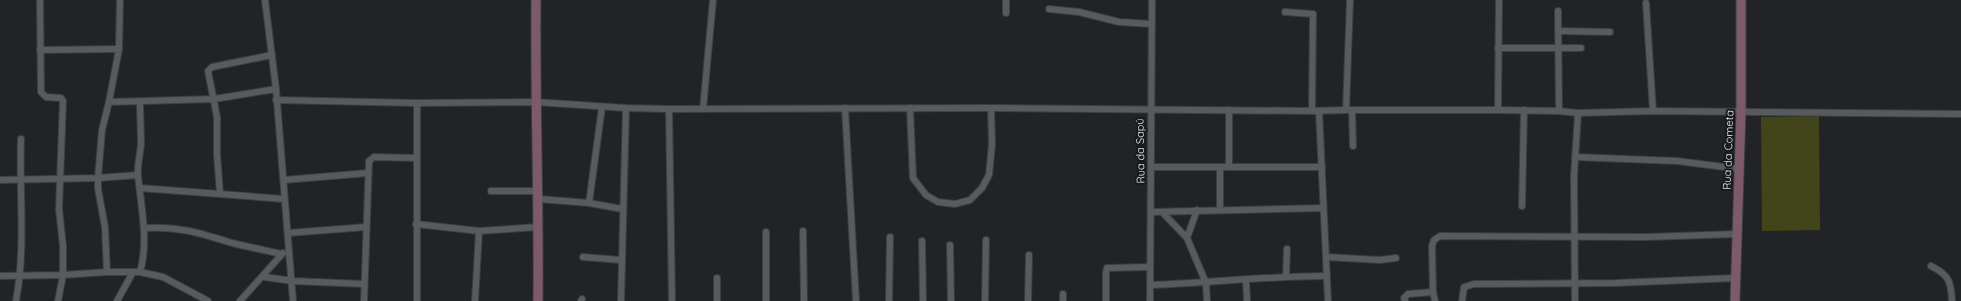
<svg xmlns="http://www.w3.org/2000/svg" width="1961" height="301" viewBox="0 0 1961 301" font-family="Quicksand,sans-serif">
	<rect width="100%" height="100%" fill="#212327"/>
	<polygon fill="#42451a" points="1819,116 1820,230 1762,231 1761,117"/>
	<g fill="none" stroke-linecap="round" stroke-linejoin="round">
		<defs>
			<g id="street">
				<polyline points="40,0 41,92 46,97 61,98 63,101 59,209 63,246 63,275 58,301"/>
				<polyline points="265,0 276,89 293,301"/>
				<polyline points="1006,0 1006,13"/>
				<polyline points="1646,3 1653,111"/>
				<polyline points="1049,9 1079,12 1119,22 1151,24"/>
				<polyline points="1558,11 1559,111"/>
				<polyline points="1285,12 1313,14 1312,111"/>
				<polyline points="1558,31 1610,32"/>
				<polyline points="1498,48 1581,48"/>
				<polyline points="40,50 119,49"/>
				<polyline points="276,100 417,103 535,102 626,108 669,109 991,108 1312,111 1346,110 1498,110 1559,111 1578,113 1653,111 1961,114"/>
				<polyline points="109,102 214,99 276,89"/>
				<polyline points="845,108 856,301"/>
				<polyline points="910,108 913,178 926,195 938,202 955,204 970,200 982,188 989,175 992,144 991,108"/>
				<polyline points="669,109 672,301"/>
				<polyline points="703,109 713,0"/>
				<polyline points="1346,110 1350,0"/>
				<polyline points="1498,110 1499,0"/>
				<polyline points="1319,111 1328,301"/>
				<polyline points="1352,111 1353,146"/>
				<polyline points="1575,157 1677,161 1740,169"/>
				<polyline points="1151,167 1322,167"/>
				<polyline points="1229,167 1229,110"/>
				<polyline points="0,180 98,178 138,175"/>
				<polyline points="284,180 368,173"/>
				<polyline points="140,188 284,199"/>
				<polyline points="491,191 538,191"/>
				<polyline points="220,194 217,154 217,117 208,71 212,67 272,55"/>
				<polyline points="539,199 589,203 622,209"/>
				<polyline points="589,203 602,107"/>
				<polyline points="1522,206 1524,110"/>
				<polyline points="1220,209 1220,167"/>
				<polyline points="1151,212 1323,208"/>
				<polyline points="1162,212 1187,238 1206,283 1207,301"/>
				<polyline points="416,224 479,231 538,227"/>
				<path d="M145,228C179,226 200,233 232,243C248,247 265,250 281,254"/>
				<polyline points="803,231 804,301"/>
				<polyline points="288,233 366,227"/>
				<polyline points="1187,238 1197,210"/>
				<polyline points="922,241 923,301"/>
				<polyline points="950,245 951,301"/>
				<polyline points="583,257 621,260"/>
				<polyline points="1326,257 1380,260 1396,258"/>
				<path d="M1931,266C1949,275 1951,281 1952,301"/>
				<polyline points="107,272 105,227 98,189 98,178 102,130 109,102 119,49 120,0"/>
				<path d="M140,272C149,240 141,208 138,175C137,165 140,155 141,145C141,131 140,116 140,102"/>
				<polyline points="0,276 63,275 107,272 140,272 163,277 208,301"/>
				<polyline points="1286,276 1287,249"/>
				<polyline points="264,277 293,281 364,284"/>
				<polyline points="717,278 717,301"/>
				<polyline points="1246,281 1247,301"/>
				<path d="M1150,285C1209,283 1268,276 1327,276"/>
				<polyline points="1063,294 1063,301"/>
				<path d="M16,301C26,247 19,193 21,139"/>
				<polyline points="117,301 133,272"/>
				<polyline points="240,301 283,253"/>
				<polyline points="364,301 369,161 374,157 417,158"/>
				<polyline points="417,301 417,103"/>
				<polyline points="475,301 479,231"/>
				<polyline points="581,301 582,299"/>
				<polyline points="621,301 626,108"/>
				<polyline points="766,301 766,232"/>
				<polyline points="889,301 890,237"/>
				<polyline points="985,301 986,240"/>
				<polyline points="1028,301 1029,255"/>
				<polyline points="1106,301 1106,272 1107,268 1150,267"/>
				<polyline points="1150,301 1152,0"/>
				<polyline points="1405,301 1404,298 1408,294 1433,292"/>
				<polyline points="1435,301 1433,292 1432,246 1434,240 1440,236 1647,237 1737,234"/>
				<polyline points="1462,301 1464,287 1474,284 1616,283 1735,278"/>
				<polyline points="1575,301 1574,176 1578,113"/>
			</g>
			<g id="secondary">
				<path d="M536,0C535,100 539,201 538,301"/>
				<polyline points="1735,301 1741,112 1741,0"/>
			</g>
		</defs>
		<use href="#street" stroke="#3c3e41" stroke-width="8"/>
		<use href="#secondary" stroke="#3c3e41" stroke-width="11"/>
		<use href="#street" stroke="#585a5e" stroke-width="6"/>
		<use href="#secondary" stroke="#7c5a69" stroke-width="9"/>
	</g>
	<g text-anchor="middle" dominant-baseline="central" stroke-width="4" stroke-linejoin="round" paint-order="stroke">
		<g font-size="11" fill="#e9ebed" stroke="#181a1d">
			<text transform="translate(1728 150) rotate(-88)">Rua da Cometa</text>
			<text transform="translate(1140 151) rotate(-91)">Rua da Sapú</text>
		</g>
	</g>
</svg>
